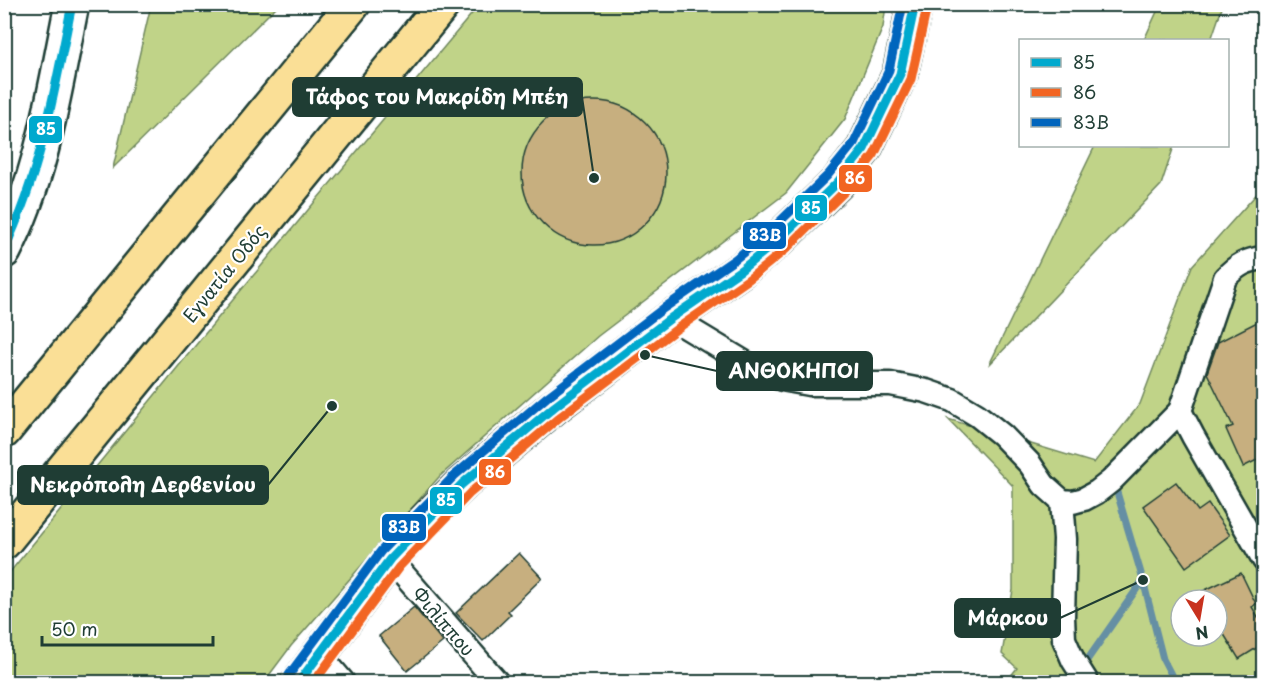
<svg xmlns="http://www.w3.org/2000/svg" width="1268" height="687" viewBox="0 0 1268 687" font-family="'Playpen Sans',sans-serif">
	<rect width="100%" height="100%" fill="#fff"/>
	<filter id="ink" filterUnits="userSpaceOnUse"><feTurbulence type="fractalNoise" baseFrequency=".0167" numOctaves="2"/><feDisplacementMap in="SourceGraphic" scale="12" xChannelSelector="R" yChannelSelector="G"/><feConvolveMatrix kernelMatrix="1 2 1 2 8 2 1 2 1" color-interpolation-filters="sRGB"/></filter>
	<g filter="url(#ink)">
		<g fill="#c0d388" stroke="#70885e" stroke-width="1.5" fill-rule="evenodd">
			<polygon points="480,4 886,5 883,27 845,119 786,193 598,336 439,477 291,646 264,682 5,682 5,578 227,307"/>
			<polygon points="151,5 278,5 113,168"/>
			<polygon points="1160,5 1160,4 1223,5 1211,40 1144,40"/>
			<polygon points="1095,146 1174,146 1161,185 989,365"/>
			<path d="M1263,187V682H1006L1017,668L1002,654L1013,590V486L948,419L1094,463L1140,404L1192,266ZM1181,600H1217V636H1181Z"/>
		</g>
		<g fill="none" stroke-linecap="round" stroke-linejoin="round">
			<g stroke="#658fa4" stroke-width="7">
				<polyline points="1143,580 1163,659 1175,682"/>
				<polyline points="1083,666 1143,580 1116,489"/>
			</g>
		</g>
		<g fill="#c7af7f" stroke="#1f3d34" stroke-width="1.5">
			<circle cx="594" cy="173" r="72"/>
			<polygon points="1263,319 1263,363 1257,366 1263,380 1263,457 1243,467 1226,429 1233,426 1207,373 1218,342"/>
			<polygon points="1176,482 1198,511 1208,504 1230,535 1186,567 1143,506"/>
			<polygon points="519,553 542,578 508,611 511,614 483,641 456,613"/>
			<polygon points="1241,573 1256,604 1252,607 1263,625 1263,644 1239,659 1217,623 1217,600 1184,600"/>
			<polygon points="414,607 443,642 407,671 379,636"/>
		</g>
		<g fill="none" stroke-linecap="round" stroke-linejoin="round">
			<defs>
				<g id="street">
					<path d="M671,318L759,371L782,379L809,384H890L926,391L952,400L977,415L1002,435L1030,464L1044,485L1062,501L1073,502L1084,499L1097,492L1111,481L1180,411L1225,278C1237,265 1246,260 1264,258"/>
					<polyline points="1180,411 1193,436 1264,560"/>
					<polyline points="1062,501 1065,539 1063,617 1064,639 1073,660 1087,682"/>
					<polyline points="390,559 497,682"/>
					<polyline points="320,655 343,682"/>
				</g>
				<g id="secondary">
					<path d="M4,251C43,175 55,87 72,4"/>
					<polyline points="299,682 390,559 418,528 462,484 554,407 671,318 741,270 777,241 837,183 864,149 900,74 915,4"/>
				</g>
				<g id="highway">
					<polyline points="4,431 353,4"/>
					<polyline points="4,542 443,4"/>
				</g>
			</defs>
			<use href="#street" stroke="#1f3d34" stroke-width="27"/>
			<use href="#secondary" stroke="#1f3d34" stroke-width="38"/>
			<use href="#highway" stroke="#1f3d34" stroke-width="38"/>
			<use href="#street" stroke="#fff" stroke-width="22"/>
			<use href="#secondary" stroke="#fff" stroke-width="33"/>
			<use href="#highway" stroke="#fadf96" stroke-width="33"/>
			<defs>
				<g id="bus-1">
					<path d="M4,250C41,172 55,89 72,4"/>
					<polyline points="299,682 390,559 462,484 554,407 671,318 741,270 777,241 837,183 864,149 900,74 915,4"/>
				</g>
				<polyline id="bus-2" points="314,682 399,567 470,493 561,416 678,328 749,279 785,250 846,190 874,155 911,79 927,7"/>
				<polyline id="bus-3" points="289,675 381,551 454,476 547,397 664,308 734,260 769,232 828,175 854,143 889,70 903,4"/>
			</defs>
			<use href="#bus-1" stroke="#fff" stroke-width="14"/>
			<use href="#bus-2" stroke="#fff" stroke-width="14"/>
			<use href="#bus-3" stroke="#fff" stroke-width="14"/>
			<use href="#bus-1" stroke="#00a9ce" stroke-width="9"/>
			<use href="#bus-2" stroke="#f26522" stroke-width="9"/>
			<use href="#bus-3" stroke="#0065bd" stroke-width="9"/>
		</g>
	</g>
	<g text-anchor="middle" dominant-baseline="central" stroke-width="4.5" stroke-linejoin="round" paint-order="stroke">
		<g font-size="18" fill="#1f3d34" stroke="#fff">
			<text transform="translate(224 273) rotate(-51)">Εγνατία Οδός</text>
			<text transform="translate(444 621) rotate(49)">Φιλίππου</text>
		</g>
	</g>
	<path fill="none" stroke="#1f3d34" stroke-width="2" d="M594 178L582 97M645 355L717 371M332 406L268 485M1143 580L1060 618"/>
	<g fill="#1f3d34" stroke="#fff" stroke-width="2">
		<circle cx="594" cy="178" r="6"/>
		<circle cx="645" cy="355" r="6"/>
		<circle cx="332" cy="406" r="6"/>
		<circle cx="1143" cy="580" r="6"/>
	</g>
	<g fill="#1f3d34" stroke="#1f3d34" stroke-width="2">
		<rect x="293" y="78" width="289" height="38" rx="6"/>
		<rect x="717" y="352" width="155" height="38" rx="6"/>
		<rect x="18" y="466" width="250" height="38" rx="6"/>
		<rect x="955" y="599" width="105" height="38" rx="6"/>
	</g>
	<g font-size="20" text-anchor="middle" font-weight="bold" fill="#fff">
		<text x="437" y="104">Τάφος του Μακρίδη Μπέη</text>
		<text x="794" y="378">ΑΝΘΟΚΗΠΟΙ</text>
		<text x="143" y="492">Νεκρόπολη Δερβενίου</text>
		<text x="1008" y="625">Μάρκου</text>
	</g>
	<g stroke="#fff" stroke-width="2">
		<rect x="28" y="115" width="35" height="29" rx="6" fill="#00a9ce"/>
		<rect x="838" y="164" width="35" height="29" rx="6" fill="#f26522"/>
		<rect x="794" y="194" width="34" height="28" rx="6" fill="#00a9ce"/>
		<rect x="742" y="221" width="45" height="29" rx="6" fill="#0065bd"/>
		<rect x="478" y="458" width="34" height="28" rx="6" fill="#f26522"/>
		<rect x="429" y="486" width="34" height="29" rx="6" fill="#00a9ce"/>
		<rect x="381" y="513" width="46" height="29" rx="6" fill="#0065bd"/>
	</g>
	<g font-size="16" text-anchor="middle" font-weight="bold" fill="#fff">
		<text x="46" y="135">85</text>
		<text x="855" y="184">86</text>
		<text x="811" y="214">85</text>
		<text x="765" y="241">83B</text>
		<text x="495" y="478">86</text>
		<text x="446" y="506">85</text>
		<text x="404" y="533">83B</text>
	</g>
	<rect width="1268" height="687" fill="none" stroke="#fff" stroke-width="24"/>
	<rect x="12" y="12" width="1244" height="663" fill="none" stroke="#1f3d34" stroke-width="2" filter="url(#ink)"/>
	<rect x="1019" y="39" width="210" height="108" fill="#ffffff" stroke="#a5b1ae" stroke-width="1.5"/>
	<rect x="1031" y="58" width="30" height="9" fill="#00a9ce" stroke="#a5b1ae" stroke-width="1.5"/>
	<text x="1073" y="69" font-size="18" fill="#1f3d34">85</text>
	<rect x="1031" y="88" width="30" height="9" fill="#f26522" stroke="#a5b1ae" stroke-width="1.5"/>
	<text x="1073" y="99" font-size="18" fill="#1f3d34">86</text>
	<rect x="1031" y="118" width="30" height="9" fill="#0065bd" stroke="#a5b1ae" stroke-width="1.5"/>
	<text x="1073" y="129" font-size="18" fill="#1f3d34">83B</text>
	<g transform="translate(1199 618) rotate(169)"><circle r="28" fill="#ffffff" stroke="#a5b1ae" stroke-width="1.5"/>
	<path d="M0-4.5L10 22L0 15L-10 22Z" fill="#c8321e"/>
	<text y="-9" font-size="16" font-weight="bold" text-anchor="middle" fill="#1f3d34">N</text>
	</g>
	<path d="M42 636v9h171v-9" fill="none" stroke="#1f3d34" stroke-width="3"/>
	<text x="51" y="636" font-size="18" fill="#1f3d34" stroke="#ffffff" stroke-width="4.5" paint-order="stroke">50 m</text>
</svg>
